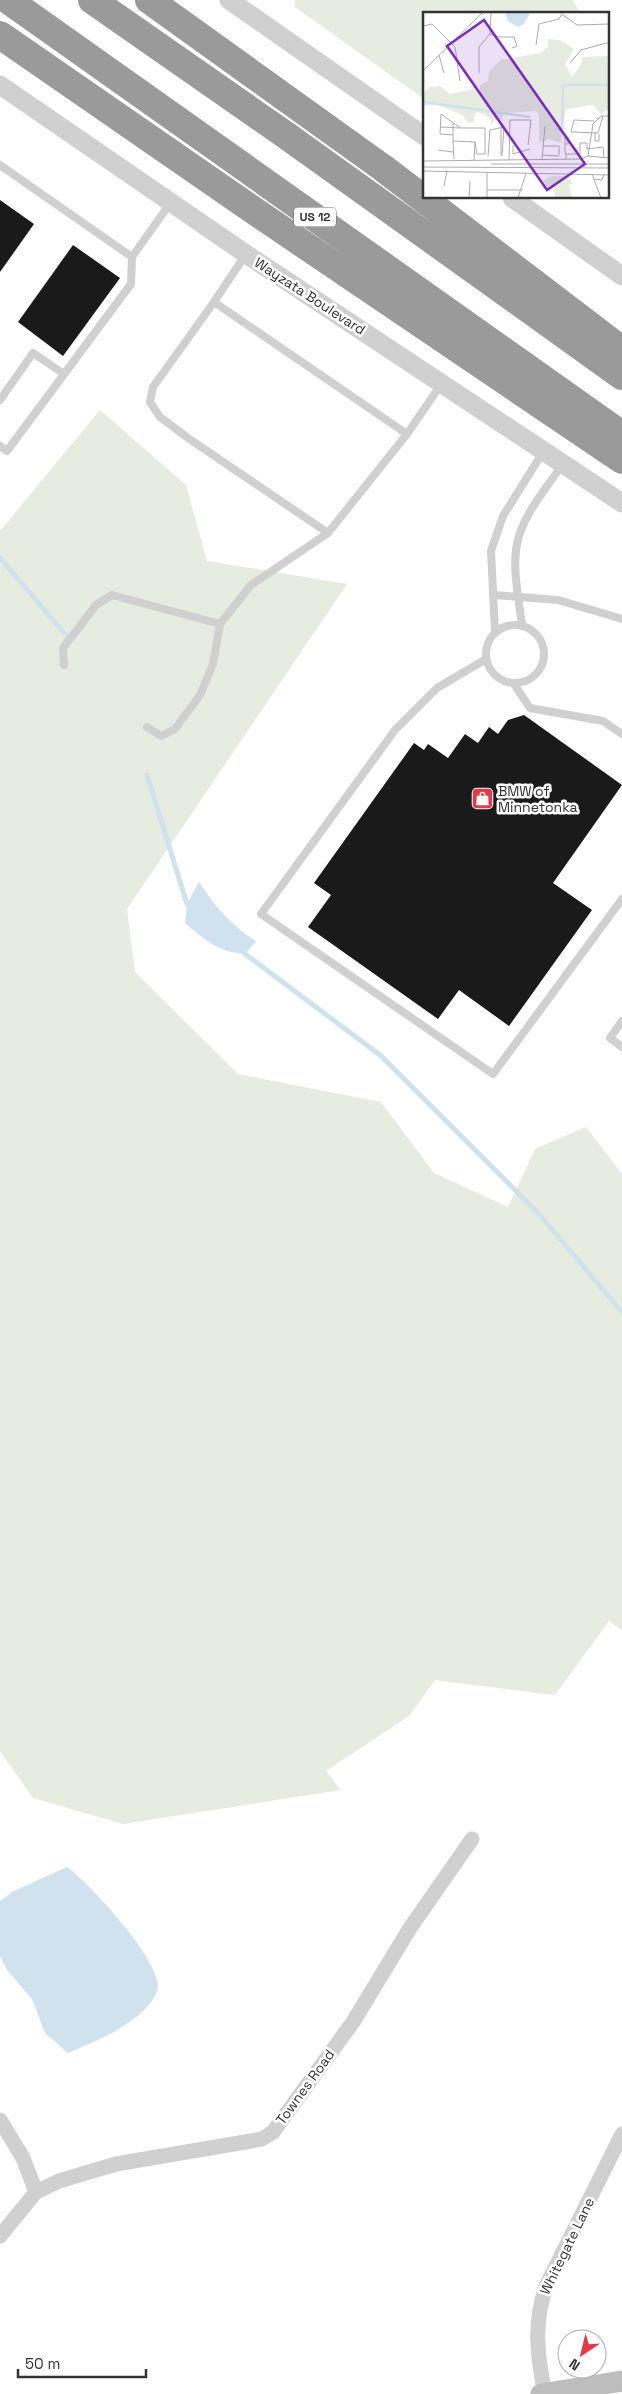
<svg xmlns="http://www.w3.org/2000/svg" width="622" height="2394" viewBox="0 0 622 2394" font-family="'Space Grotesk',sans-serif">
	<rect width="100%" height="100%" fill="#fff"/>
	<g fill="#e6ecdf">
		<polygon points="295,0 573,0 580,14 424,14 424,99 295,7"/>
		<polygon points="100,410 186,485 207,561 347,584 127,909 135,972 238,1074 381,1102 434,1173 508,1207 535,1149 586,1127 622,1174 622,1630 609,1621 555,1695 435,1680 409,1716 326,1771 341,1790 123,1824 33,1798 0,1751 0,531"/>
	</g>
	<g fill="#cfe2ee">
		<path d="M199,882C215,907 232,926 256,941L245,954C218,952 205,940 185,923L187,904Z"/>
		<path d="M67,1867C88,1882 167,1966 157,1991C145,2022 96,2041 68,2053L45,2033L32,1999L7,1970L0,1956V1901L14,1891Z"/>
	</g>
	<g fill="none" stroke-linecap="round" stroke-linejoin="round">
		<g stroke="#cfe2ee" stroke-width="5">
			<polyline points="0,558 65,634"/>
			<polyline points="147,775 187,904"/>
			<polyline points="245,954 380,1055 539,1214 622,1312"/>
		</g>
	</g>
	<g fill="#1a1a1a">
		<polygon points="0,200 34,224 0,272"/>
		<polygon points="73,245 120,278 63,356 18,322"/>
		<polygon points="524,715 622,785 553,883 592,910 509,1026 459,990 438,1019 308,927 331,895 314,883 414,743 424,750 428,744 448,758 465,734 478,743 489,727 498,734 508,720"/>
	</g>
	<g fill="none" stroke-linecap="round" stroke-linejoin="round">
		<g stroke="#d0d0d0" stroke-width="8">
			<polyline points="0,165 132,257 171,202"/>
			<polyline points="246,254 214,302 407,434"/>
			<polyline points="214,302 153,387 150,402 160,417 188,438 328,533"/>
			<polyline points="0,400 33,353 64,374"/>
			<polyline points="0,446 7,451 131,284 132,257"/>
			<polyline points="494,595 558,600 622,619"/>
			<circle cx="515" cy="654" r="29"/>
			<path d="M522,625C519,601 512,568 517,544C522,515 548,487 563,463"/>
			<polyline points="495,632 491,551 503,516 543,452"/>
			<polyline points="486,659 437,688 395,730 261,914 493,1074 622,899"/>
			<polyline points="64,665 63,648 96,605 112,595 220,624"/>
			<polyline points="514,684 530,708 603,721 622,734"/>
			<polyline points="147,727 161,736 175,729 200,695 213,664 220,624 251,585 328,533 407,434 442,383"/>
			<polyline points="622,1021 610,1038 622,1047"/>
		</g>
		<g stroke="#d0d0d0" stroke-width="15">
			<polyline points="0,2120 23,2158 36,2192"/>
			<polyline points="0,2236 36,2192 59,2181 116,2164 251,2141 262,2139 273,2132 353,2022 410,1928 472,1839"/>
			<path d="M545,2394C537,2355 533,2322 547,2284L622,2134"/>
		</g>
		<g stroke="#d0d0d0" stroke-width="19">
			<polyline points="229,0 424,136"/>
			<polyline points="0,85 246,254 622,503"/>
			<polyline points="512,198 622,276"/>
		</g>
		<polyline stroke="#bdbdbd" stroke-width="21" points="541,2394 622,2381"/>
		<g stroke="#9a9a9a" stroke-width="28">
			<polyline points="8,0 622,435"/>
			<polyline points="92,0 287,136 622,376"/>
			<polyline points="149,0 383,168 622,350"/>
			<polyline points="0,35 253,210 622,460"/>
		</g>
	</g>
	<defs>
		<symbol id="shop-square" viewBox="-11 -11 22 22"><rect x="-9" y="-9" width="18" height="18" rx="4" fill="#e63946" stroke="#fff"/><path d="M-5-2.5h2.3a2.7 3.5 0 0 1 5.4 0H5L5.5 6h-11ZM-1.5-2.5h3a1.5 2.3 0 0 0-3 0Z" fill="#fff"/></symbol>
	</defs>
	<g fill-rule="evenodd">
		<use href="#shop-square" x="470" y="786" width="25" height="25"/>
	</g>
	<g text-anchor="middle" dominant-baseline="central" stroke-width="5" stroke-linejoin="round" paint-order="stroke">
		<rect fill="#fff" stroke="#707070" stroke-width="1" x="294" y="207.5" width="42" height="19" rx="4"/>
		<g font-size="12" font-weight="bold" fill="#333">
			<text x="315" y="217">US 12</text>
		</g>
		<g font-size="14" fill="#333" stroke="#fff">
			<text transform="translate(310 296) rotate(33)">Wayzata Boulevard</text>
			<text transform="translate(305 2087) rotate(-54)">Townes Road</text>
			<text transform="translate(567 2246) rotate(-64)">Whitegate Lane</text>
		</g>
		<g font-size="14" fill="#333" stroke="#fff" text-anchor="start">
			<text x="498" y="791">BMW of<tspan x="498" dy="16">Minnetonka</tspan></text>
		</g>
	</g>
	<g transform="translate(423 12)">
		<rect width="186" height="186" fill="#fff"/>
		<path d="M125,27L137,28L151,37L142,52L149,65L158,53L159,45L186,44V97L177,102L170,93L143,97L138,131L126,127L116,131V103L113,99L81,101L79,109L73,107L67,113L68,108L61,102L53,100L50,111L44,110L40,103L12,92L0,94V81L7,75L17,74L27,82L51,77L57,80V73L65,69L66,59L78,48L117,41L125,35ZM128,164H144L150,172H146L149,186H132L131,178L123,174L121,168Z" fill="#e6ecdf"/>
		<path d="M82,1V0L107,1L101,12L95,15L85,9Z" fill="#cfe2ee"/>
		<path fill="none" stroke="#cfe2ee" stroke-width="2.5" d="M0,90L107,105M132,117L139,119L140,73H187"/>
		<path fill="none" stroke="#adadad" stroke-width="1" d="M140,3L154,13L187,12M0,14L9,12L32,35L37,69M67,22L75,25H91L94,34L89,36M113,33L116,12L136,7L140,0M16,43L21,61M147,51L158,38L187,30M0,59L60,0M56,61V35L67,22L68,0M171,109L151,108L148,120L175,121L180,104M30,111L38,116H62V142H54L52,130M17,115L37,116M172,121V129H176V122M30,129V111L18,102L17,122L30,123M142,132H145V125H142V140L143,142M90,134V142L107,137M120,134H136V143M15,138L30,140M119,143L136,144M65,144L67,118L81,115L79,144M78,144V115M165,144L170,112L178,104H187M31,147L30,129L52,130L51,148M119,147L122,114M143,147V142H157V131H164V137L180,135L181,145M86,148L87,108H108L105,133M0,149L158,147L165,144L187,146M68,152H187M0,155L187,156M0,159L187,163M169,162L178,186M170,167L179,168L181,162M21,174L24,159M64,178H100M46,186L47,169M64,186V160M95,186L103,161"/>
		<path fill="#7b2cbf" fill-opacity="0.15" stroke="#7b2cbf" stroke-width="2.5" d="M61,8L162,152L124,178L24,34Z"/>
		<rect width="186" height="186" fill="none" stroke="#333" stroke-width="2.5"/>
	</g>
	<g transform="translate(582 2354) rotate(215)"><circle r="24" fill="#ffffff" stroke="#adadad"/>
	<path d="M0-4L9 19L0 12L-9 19Z" fill="#e63946"/>
	<text y="-8" font-size="14" font-weight="bold" text-anchor="middle" fill="#333333">N</text>
	</g>
	<path d="M18 2369v8h128v-8" fill="none" stroke="#333333" stroke-width="2.5"/>
	<text x="25" y="2369" font-size="15" fill="#333333" stroke="#ffffff" stroke-width="4" paint-order="stroke">50 m</text>
</svg>
